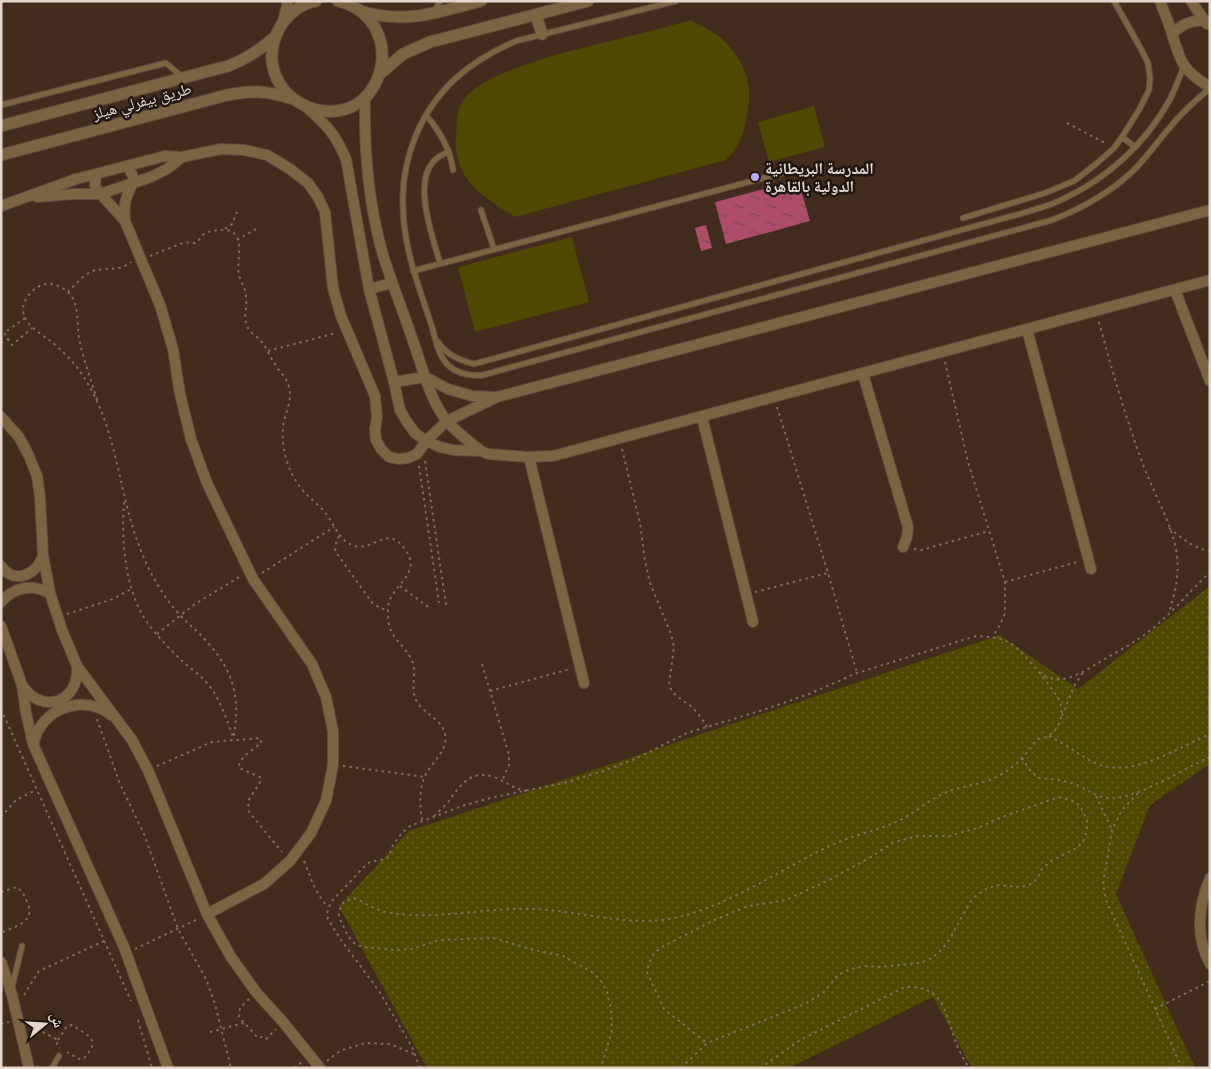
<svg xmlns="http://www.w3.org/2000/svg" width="1211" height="1069" viewBox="0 0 1211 1069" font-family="'Roboto Condensed','Noto Naskh Arabic',sans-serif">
	<defs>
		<pattern id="grass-dots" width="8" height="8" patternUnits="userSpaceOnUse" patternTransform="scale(1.25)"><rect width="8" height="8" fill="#4e4801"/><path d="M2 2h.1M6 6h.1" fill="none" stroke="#676225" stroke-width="1.8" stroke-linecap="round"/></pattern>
		<pattern id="water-ripples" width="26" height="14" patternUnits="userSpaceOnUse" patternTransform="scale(1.25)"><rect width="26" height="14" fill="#ad4d69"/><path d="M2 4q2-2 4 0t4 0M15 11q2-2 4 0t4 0" fill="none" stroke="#7e4756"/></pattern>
	</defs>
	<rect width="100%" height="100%" fill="#412c1e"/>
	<polygon fill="url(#grass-dots)" points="1210,586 1210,764 1150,805 1116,894 1195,1068 972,1068 933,997 789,1068 427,1068 339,906 409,831 1000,635 1078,689"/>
	<g fill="#4e4801">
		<path d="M691,20C701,26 713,31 721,38C745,60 754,84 747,115C743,136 741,144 726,160L515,217C483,197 453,179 456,137C457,126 456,109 463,100C485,70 570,51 606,42C635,35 663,28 691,20Z"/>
		<polygon points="814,106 825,147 769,162 758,122"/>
		<polygon points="572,237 589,302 475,332 458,267"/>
	</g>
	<g fill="url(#water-ripples)">
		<polygon points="798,180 810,221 726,244 715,202"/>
		<polygon points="706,225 712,248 701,251 695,228"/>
	</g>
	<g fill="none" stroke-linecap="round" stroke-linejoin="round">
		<defs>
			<g id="service">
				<path d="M676,1L516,41C470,61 436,88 416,135C407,157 402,182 403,205C403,247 419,287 432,327C436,340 438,355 448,365C457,374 470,376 483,375L1052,220C1083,208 1110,193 1134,170C1146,158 1155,145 1166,132C1179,115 1194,102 1210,88"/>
				<polyline points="434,12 440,1"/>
				<polyline points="1,105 166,63 183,78"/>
				<path d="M426,115C440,132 450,148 453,170"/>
				<polyline points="1122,137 1135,147"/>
				<polyline points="481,210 494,249"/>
				<polyline points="963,218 1045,193 1074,181 1096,164 1114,148 1122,137 1139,110 1149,90 1150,77 1148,63 1141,49 1114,1"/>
				<path d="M440,263C433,238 413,184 433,162C437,157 443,154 449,152"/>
				<polyline points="413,271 794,170"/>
				<path d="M438,342C447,355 459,360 474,364L1027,212C1039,208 1052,205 1063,199C1108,178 1145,144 1169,101C1175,90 1179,78 1184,66"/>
				<polyline points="12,987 22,946"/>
				<polyline points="52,1068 59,1056"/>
			</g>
			<g id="minor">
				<path d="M1160,1C1164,12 1169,23 1172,34C1181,63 1183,71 1210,87"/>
				<polyline points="1191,1 1207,24"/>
				<polyline points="283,22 288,1"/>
				<path d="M1172,34C1182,24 1191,20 1205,21"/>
				<path d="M365,97C364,148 368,199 381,248C390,280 403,310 413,341C422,366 430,401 447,421C456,432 470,442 481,451"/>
				<path d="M306,107C326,124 336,135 346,159L369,289L394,382L400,410L407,422L415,433L426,441L440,447L453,450L481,451L488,454L529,457L553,456L1210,280"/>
				<polyline points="96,174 95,185 97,190 125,221 160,305 173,349 180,394 191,439 207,483 253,579 312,664 326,697 333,731 333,765 326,801 311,833 290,861 264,884 207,914"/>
				<polyline points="37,197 74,194 100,194 151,177 167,169 182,157"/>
				<polyline points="1,206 76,179 165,156 182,157 221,149 244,150 267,155 290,169 308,183 318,197 325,212 333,288 341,316 375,396 377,418 375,429 376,440 381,449 389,457 398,459 408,458 417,454 426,441 447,421 497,397 1210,210"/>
				<path d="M125,221C124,212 124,204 127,196C132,182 138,181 127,166"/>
				<polyline points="369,289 392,283"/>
				<polyline points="1175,290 1210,381"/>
				<polyline points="1027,329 1091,569"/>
				<polyline points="863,374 908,527 907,537 903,547"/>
				<polyline points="394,382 425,377 448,389 472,396 494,397"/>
				<polyline points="1,417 19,437 29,456 37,476 40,497 43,555 50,593 62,630 77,666 132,740 148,770 207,914 231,957 256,992 283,1022 320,1068"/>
				<polyline points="702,417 753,622"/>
				<polyline points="529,457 584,683"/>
				<path d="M1,566C14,585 36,575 43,556"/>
				<path d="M1,602C15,586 32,584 50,593"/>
				<polyline points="1,626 22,685 26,713 33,744 124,947 168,1068"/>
				<path d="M22,685C42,716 80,702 77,666"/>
				<path d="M33,744C35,739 36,733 39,729C54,704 88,697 111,715"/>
				<path d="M1210,878C1198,907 1195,936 1210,964"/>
				<polyline points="1,962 12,995 29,1068"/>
			</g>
			<g id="tertiary">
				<path d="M316,1C301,3 287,15 280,27C243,96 343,144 375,84C393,50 376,9 338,1"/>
				<path d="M363,12C408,24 438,12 481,1"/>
				<polyline points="536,15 542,34"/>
				<polyline points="381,73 403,54 430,42 588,1"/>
				<path d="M1,126L228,66C247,59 260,50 275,37"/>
				<path d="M1,155L227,95C252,90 267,91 290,98"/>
			</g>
		</defs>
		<use href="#service" stroke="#5f4b3e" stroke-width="7"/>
		<use href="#minor" stroke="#5f4b3e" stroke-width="12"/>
		<use href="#tertiary" stroke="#5f4b3e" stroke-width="13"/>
		<g stroke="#7f6c60" stroke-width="2" stroke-dasharray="2.5 4" stroke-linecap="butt">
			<polyline points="1067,123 1107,144"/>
			<polyline points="225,229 232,224 237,212"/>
			<polyline points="237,240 256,229"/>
			<path d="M150,256L185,242C199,246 197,240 204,234C209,230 226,229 231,231C245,239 236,262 239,275C241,283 246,289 246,297C248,308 242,317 248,328C250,333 257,336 261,341C267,348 270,357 275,364C280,373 287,377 289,387C292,399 287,410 284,421C280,440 285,464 296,481C303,493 313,500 322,509C334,521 337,541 355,546C373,551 388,525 404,548C407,552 409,555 410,559C414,574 398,584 392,596C388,601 388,608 388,614C388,640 404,642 412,661C418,675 409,688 417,702C425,715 441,718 445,734C449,751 430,763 424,778C419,793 420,806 422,820"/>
			<path d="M68,292C75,285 83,275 93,271C107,266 117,273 131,262"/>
			<polyline points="25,318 4,333 12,345 32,328"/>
			<path d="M1099,322C1112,371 1126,419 1144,467C1154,494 1170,520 1176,549C1180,571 1176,591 1169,612"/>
			<polyline points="1,343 8,339"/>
			<polyline points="268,351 336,333"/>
			<polyline points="945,362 968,462 1005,582 1005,613 1000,625 993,636"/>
			<path d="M97,400C91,379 83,359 79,338C77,325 79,309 72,297C67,289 56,283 46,284C38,285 30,292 26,299C15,319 37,331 49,340C62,350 77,365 85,379C120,435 118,499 144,558C153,579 165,599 180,615C189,625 199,632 207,642C235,673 241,700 233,740"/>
			<polyline points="777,407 828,573 857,673"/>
			<path d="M622,449L640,523L645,561L650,583L671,634L674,647L669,685C673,696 683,700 692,707C698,713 703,720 707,727"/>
			<polyline points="425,461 446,605"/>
			<polyline points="419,466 439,603"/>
			<path d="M124,502C121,543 125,596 152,629C161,640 171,650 181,660C189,667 199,674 207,683C220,698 226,718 233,737"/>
			<path d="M1169,528C1182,538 1193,548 1210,551"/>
			<polyline points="339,536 336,543 335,551 373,604 383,609 388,609"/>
			<polyline points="914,549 921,550 989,531"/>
			<polyline points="262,573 334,527"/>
			<polyline points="1005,582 1077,562"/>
			<polyline points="400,586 431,609"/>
			<polyline points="755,592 828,573"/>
			<polyline points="67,614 113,599 133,588"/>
			<polyline points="157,634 195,604 241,576"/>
			<polyline points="482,664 509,755 509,765 502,781"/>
			<path d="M1039,672C1058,688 1080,674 1098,663C1113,654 1129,646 1144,635C1168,618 1188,593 1210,572"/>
			<polyline points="490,691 570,669"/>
			<polyline points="1,709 131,1001"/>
			<polyline points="1062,716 1074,686 1084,671"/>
			<polyline points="97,719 120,784 144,834 178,929 206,979 215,1004 231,1068"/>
			<path d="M1049,736C1058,741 1068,746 1076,752C1085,757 1093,764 1104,766C1136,775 1180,747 1210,734"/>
			<path d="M1022,758L1028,768L1038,778C1052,779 1066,780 1079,786C1089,791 1096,796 1107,798C1132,802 1185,768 1210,757"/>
			<path d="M157,766L212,742L260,738L261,743C254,749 238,758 239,768L260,777L261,781L248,801L249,812L282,852"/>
			<polyline points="343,766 425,777"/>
			<polyline points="1138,793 1122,810 1112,830 1103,884 1106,900 1182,1068"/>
			<polyline points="1096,796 1112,830"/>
			<path d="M434,816C438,812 444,807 448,802C460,786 470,769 494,777C506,782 512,788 526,791"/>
			<polyline points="1,817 16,800 36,790"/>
			<path d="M304,861C311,878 315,893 328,907"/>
			<path d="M1,892L17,887C23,892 25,897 28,904C35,923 15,926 1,933"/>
			<polyline points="135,949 198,919"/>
			<polyline points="24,995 39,971 104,941"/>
			<polyline points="249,999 240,1008 239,1017 258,1038 262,1037 266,1039 276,1029"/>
			<polyline points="1155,1009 1210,981"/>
			<polyline points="138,1020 152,1068"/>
			<polyline points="1,1024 9,1022"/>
			<polyline points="31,1026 58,1040 57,1044 60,1048"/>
			<polyline points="210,1032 244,1023"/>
			<path d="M58,1040L67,1026L72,1025C89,1036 102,1040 83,1059H79L67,1052"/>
			<polyline points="327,1061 340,1051 365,1043 390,1044 414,1054"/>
			<polyline points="294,1068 302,1062"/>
			<path d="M420,1068L412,1047L379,991L341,940L328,919L327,913L331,902L364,867L370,862L386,859L389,856L393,845L401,834L410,826L462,806L494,797L564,783L603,771L635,759L687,733L763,710L809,694L857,673L976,636C988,637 999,637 1010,643C1023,651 1049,684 1058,698C1067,715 1058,737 1038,739C1027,752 1016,767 1000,775C983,785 964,785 947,792C930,799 917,811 902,819C882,830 855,834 834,844C781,868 733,905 674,918C625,928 577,909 528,909C480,908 433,921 385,912C375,910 364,902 354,898L344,902L339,911V917L348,936L354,943L362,947L396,950L412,949L439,940L493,938L534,950L563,956L592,972L601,981L607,992L611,1009L612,1030L601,1068"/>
			<polyline points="681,1068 707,1043 805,1004 824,992 838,975 851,969 865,966 880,967 920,963 932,958 942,949 950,939 970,902 978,894 988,888 999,885 1018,887 1026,886 1033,883 1038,877 1041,870 1051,861 1077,848 1084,840 1087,830 1087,820 1080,806 1073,801 1059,797 1002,817 980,827 949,836 917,836 892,843 871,857 829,880 786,900 748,906 712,921 660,948 653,955 649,963 647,972 664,1009 707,1043"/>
			<path d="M760,1068L802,1039L905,987C944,986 944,1010 955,1040C958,1050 964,1059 969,1068"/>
		</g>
		<use href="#service" stroke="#7a6441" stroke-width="5"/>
		<use href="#minor" stroke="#7a6441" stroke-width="10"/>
		<use href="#tertiary" stroke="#7a6441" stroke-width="11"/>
	</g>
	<circle fill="#b5acf8" stroke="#201711" stroke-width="2" cx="755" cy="177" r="5"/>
	<g text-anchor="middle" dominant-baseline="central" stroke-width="5" stroke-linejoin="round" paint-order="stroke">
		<g font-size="16" fill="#e5d7cf" stroke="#201711">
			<text transform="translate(142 101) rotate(-15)">طريق بيفرلي هيلز</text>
		</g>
		<g font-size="16" font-weight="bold" fill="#e5d7cf" stroke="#201711" text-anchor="start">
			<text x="765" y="168">المدرسة البريطانية<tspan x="765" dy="18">الدولية بالقاهرة</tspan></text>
		</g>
	</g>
	<rect width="1211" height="1069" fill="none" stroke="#e5d7cf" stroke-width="5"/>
	<g transform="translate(45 1024) rotate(72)" stroke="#201711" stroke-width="4" paint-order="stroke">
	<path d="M0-4L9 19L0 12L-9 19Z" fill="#e5d7cf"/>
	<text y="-8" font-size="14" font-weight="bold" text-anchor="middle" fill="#e5d7cf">ش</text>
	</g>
</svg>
